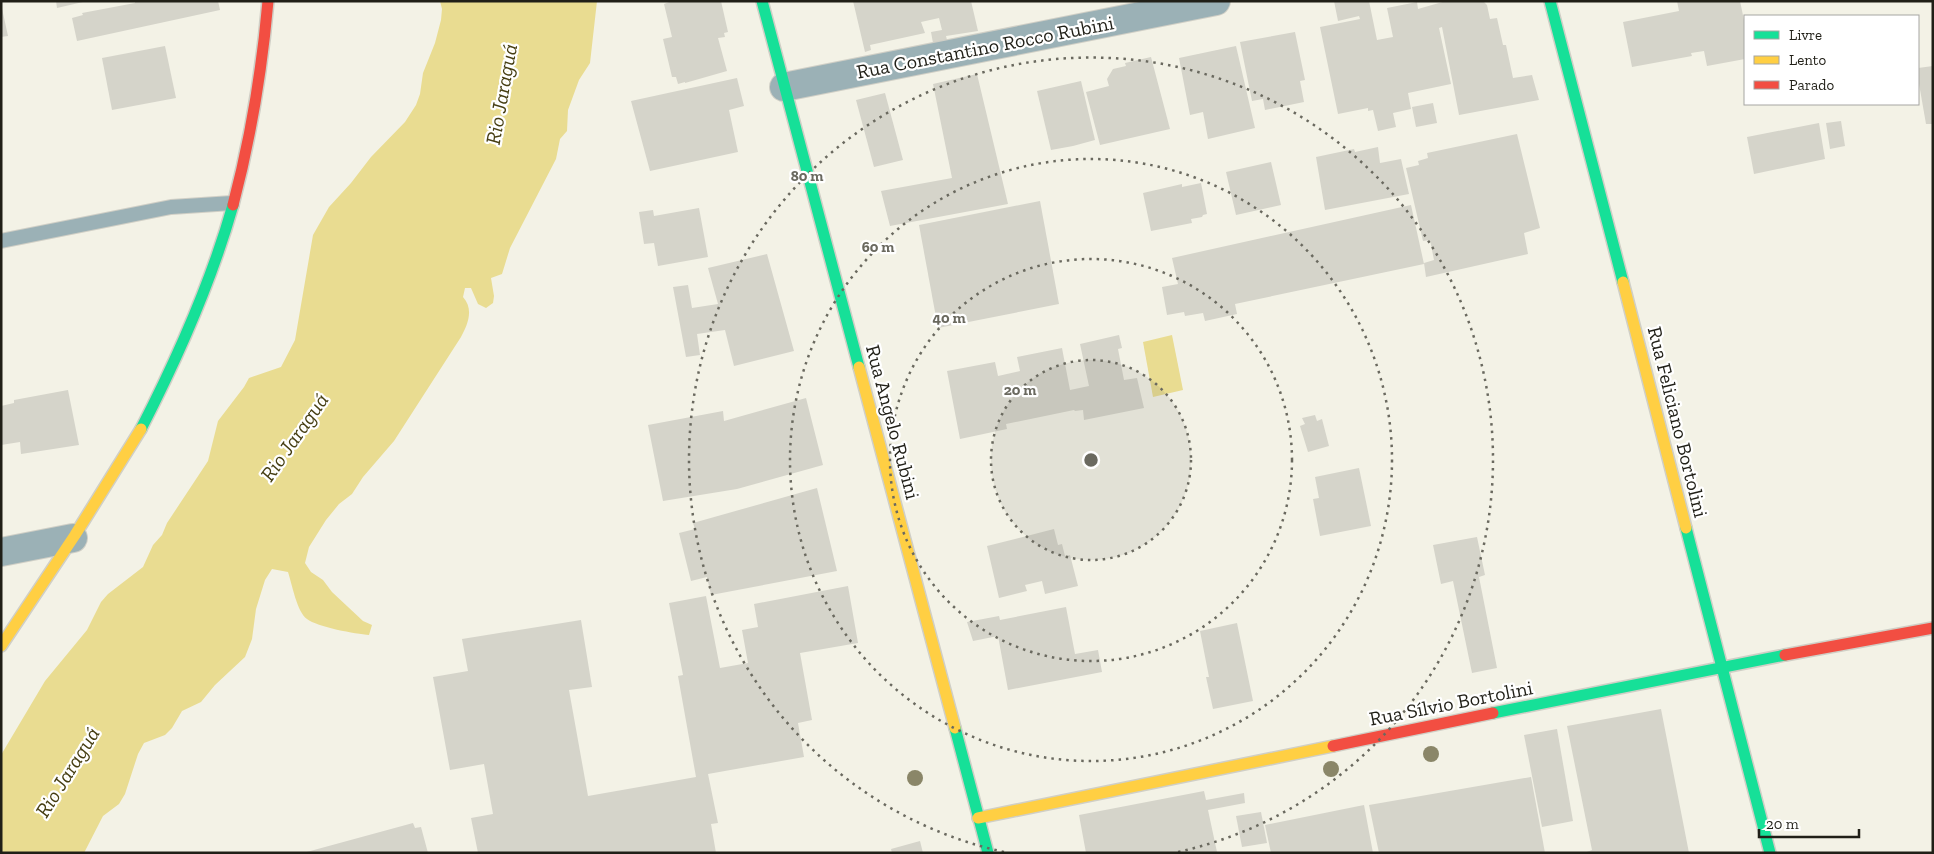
<svg xmlns="http://www.w3.org/2000/svg" width="1934" height="854" viewBox="0 0 1934 854" font-family="'Zilla Slab',serif">
	<rect width="100%" height="100%" fill="#f3f2e6"/>
	<g fill="#e9dc91">
		<path d="M440,1H597L590,63L579,80L568,110L567,131L560,139L556,159L510,248L502,274L491,278L494,296L493,303L486,308L478,304L471,288H465L463,297C474,309 468,324 461,337L394,441L363,477L352,494L339,504L326,520L309,547L305,563L311,572L323,580L332,592L363,621L372,625L369,635C356,634 317,627 307,619C297,612 292,584 288,572L272,569L265,580L256,609L252,639L245,657L215,685L201,702L182,711L172,728L165,735L144,743L138,754L125,794L119,804L103,816L84,853H1V755L45,681L87,630L101,602L108,594L143,567L153,545L162,535L167,523L208,461L218,421L244,387L249,378L281,367L295,340L313,235L329,207L351,183L371,157L405,122L416,105L420,94L423,73L435,43L441,20L442,9Z"/>
		<polygon points="1172,335 1183,390 1153,397 1143,342"/>
	</g>
	<g fill="#d5d4ca">
		<polygon points="56,1 83,1 83,2 57,8"/>
		<polygon points="135,1 218,1 220,10 77,41 72,18 83,15 82,13 135,3"/>
		<polygon points="672,1 721,1 728,32 724,33 725,37 718,38 727,71 685,83 685,82 678,84 676,77 672,77 663,39 672,37 664,4"/>
		<polygon points="853,1 971,1 978,31 946,36 947,40 933,43 931,32 942,30 939,18 921,22 925,33 870,45 871,50 865,52"/>
		<polygon points="1334,1 1369,1 1377,40 1393,37 1387,8 1417,2 1418,9 1446,1 1484,2 1487,5 1490,19 1497,18 1503,45 1506,45 1513,78 1532,75 1539,100 1459,115 1442,27 1439,28 1451,84 1408,93 1411,109 1393,113 1396,127 1378,131 1373,110 1368,111 1368,108 1338,114 1320,27 1360,19 1359,16 1338,21"/>
		<polygon points="1677,1 1740,1 1745,25 1745,59 1707,66 1704,51 1691,53 1692,56 1632,67 1623,22 1679,11"/>
		<polygon points="1,4 8,36 1,37"/>
		<polygon points="1295,32 1305,80 1300,81 1304,102 1265,110 1263,99 1252,101 1240,42"/>
		<polygon points="165,46 176,98 112,110 102,58"/>
		<polygon points="1236,46 1255,128 1208,139 1203,112 1190,115 1179,58"/>
		<polygon points="1151,57 1170,129 1100,145 1086,92 1109,86 1107,79 1113,69 1126,66 1125,63"/>
		<polygon points="1933,66 1933,124 1926,124 1918,78 1918,68"/>
		<polygon points="977,74 1008,204 890,226 881,191 952,178 933,84"/>
		<polygon points="737,78 744,106 729,110 738,152 650,171 631,101"/>
		<polygon points="1081,81 1095,140 1073,146 1051,150 1037,91"/>
		<polygon points="885,93 903,160 874,167 856,100"/>
		<polygon points="1433,103 1437,123 1416,127 1412,107"/>
		<polygon points="1841,121 1845,146 1830,149 1826,123"/>
		<polygon points="1819,123 1825,159 1754,174 1747,137"/>
		<polygon points="1517,134 1540,228 1524,233 1528,254 1426,277 1424,263 1434,260 1430,240 1423,241 1406,168 1419,165 1418,161 1428,158 1427,153"/>
		<polygon points="1378,147 1380,163 1401,159 1409,194 1325,210 1316,157 1354,149 1355,152"/>
		<polygon points="1271,162 1281,205 1236,215 1226,172"/>
		<polygon points="1201,183 1207,214 1203,215 1202,217 1191,219 1192,223 1151,231 1143,193 1182,184 1182,187"/>
		<polygon points="1040,201 1059,304 938,328 919,225"/>
		<polygon points="1411,205 1424,264 1235,304 1237,314 1205,321 1203,313 1185,316 1184,312 1167,315 1162,287 1178,284 1172,258"/>
		<polygon points="699,208 708,257 658,266 654,243 644,244 639,212 653,210 654,216"/>
		<polygon points="767,254 794,351 734,366 725,330 697,334 700,355 686,357 673,287 688,285 692,308 718,304 708,268"/>
		<polygon points="1119,335 1122,348 1118,349 1124,380 1137,378 1144,408 1084,420 1083,410 1075,411 1074,410 1006,424 1007,429 960,439 947,371 995,362 998,376 1020,371 1017,357 1062,348 1070,390 1089,386 1080,344"/>
		<polygon points="68,390 79,445 21,454 20,442 1,445 1,406 14,403 14,400"/>
		<polygon points="806,398 823,465 737,489 663,501 648,425 723,411 724,421"/>
		<polygon points="1315,415 1317,421 1322,419 1329,446 1308,452 1300,426 1305,424 1302,418"/>
		<polygon points="1359,468 1371,526 1320,536 1313,499 1319,498 1315,477"/>
		<polygon points="817,488 837,571 711,595 707,577 691,581 679,533 695,529 693,523"/>
		<polygon points="1054,529 1058,545 1062,544 1065,556 1070,555 1078,586 1045,594 1042,581 1025,585 1027,591 999,598 987,546"/>
		<polygon points="1477,537 1485,575 1479,577 1497,668 1472,673 1453,581 1441,584 1433,545"/>
		<polygon points="848,586 858,643 800,653 812,720 798,723 804,757 708,774 718,823 711,824 716,853 478,853 471,818 493,814 484,764 450,770 433,677 468,671 462,639 581,620 592,687 569,690 588,796 696,777 678,676 683,675 669,603 706,596 720,668 748,663 742,630 758,627 754,604"/>
		<polygon points="1066,607 1075,654 1098,650 1102,672 1008,690 998,636 973,641 967,622 999,616 1000,620"/>
		<polygon points="1237,623 1253,701 1213,709 1206,677 1209,677 1200,631"/>
		<polygon points="1661,709 1689,853 1584,853 1592,850 1567,726"/>
		<polygon points="1557,729 1573,821 1542,827 1524,735"/>
		<polygon points="1531,777 1545,853 1379,853 1369,805"/>
		<polygon points="1204,791 1206,800 1244,793 1245,803 1208,810 1217,852 1086,853 1079,815"/>
		<polygon points="1364,805 1373,853 1271,853 1265,825"/>
		<polygon points="1261,812 1267,843 1242,847 1236,816"/>
		<polygon points="413,823 415,828 421,827 428,853 303,853"/>
		<polygon points="920,841 923,853 892,853 891,849"/>
	</g>
	<g fill="none" stroke-linecap="round" stroke-linejoin="round">
		<defs>
			<polyline id="lane" points="1,241 171,207 232,203"/>
			<g id="street">
				<polyline points="784,87 1216,1"/>
				<polyline points="1,552 73,538"/>
			</g>
			<g id="fast">
				<polyline points="762,1 859,367"/>
				<polyline points="1550,1 1623,282"/>
				<path d="M141,429C178,357 211,283 233,205"/>
				<polyline points="1686,528 1770,853"/>
				<polyline points="1493,713 1785,655"/>
				<polyline points="955,728 988,853"/>
			</g>
			<g id="slow">
				<polyline points="1623,282 1686,528"/>
				<polyline points="859,367 955,728"/>
				<polyline points="1,646 75,535 141,429"/>
				<polyline points="978,818 1333,746"/>
			</g>
			<g id="jam">
				<path d="M233,205C251,137 262,70 268,1"/>
				<polyline points="1785,655 1933,628"/>
				<polyline points="1333,746 1493,713"/>
			</g>
		</defs>
		<use href="#lane" stroke="#d0cfc6" stroke-width="16"/>
		<use href="#street" stroke="#d0cfc6" stroke-width="30"/>
		<use href="#fast" stroke="#d0cfc6" stroke-width="14"/>
		<use href="#slow" stroke="#d0cfc6" stroke-width="14"/>
		<use href="#jam" stroke="#d0cfc6" stroke-width="14"/>
		<use href="#lane" stroke="#9bb1b6" stroke-width="14"/>
		<use href="#street" stroke="#9bb1b6" stroke-width="28"/>
		<use href="#fast" stroke="#16e098" stroke-width="11"/>
		<use href="#slow" stroke="#ffcf43" stroke-width="11"/>
		<use href="#jam" stroke="#f24e42" stroke-width="11"/>
	</g>
	<g fill="#8a8668">
		<circle cx="1431" cy="754" r="8"/>
		<circle cx="1331" cy="769" r="8"/>
		<circle cx="915" cy="778" r="8"/>
	</g>
	<circle cx="1091" cy="460" r="100" fill="#6a695f" fill-opacity=".12"/>
	<g fill="none" stroke="#6a695f" stroke-width="2.5" stroke-dasharray="2.5 5">
		<circle cx="1091" cy="460" r="100"/>
		<circle cx="1091" cy="460" r="201"/>
		<circle cx="1091" cy="460" r="301"/>
		<path d="M1004 852A402 402 0 1 1 1178 852"/>
	</g>
	<g text-anchor="middle" dominant-baseline="central" stroke-width="4.5" stroke-linejoin="round" paint-order="stroke">
		<g font-size="20" fill="#201f17" stroke="#fff">
			<text transform="translate(985 47) rotate(-11)">Rua Constantino Rocco Rubini</text>
			<text transform="translate(893 422) rotate(75)">Rua Angelo Rubini</text>
			<text transform="translate(1678 422) rotate(76)">Rua Feliciano Bortolini</text>
			<text transform="translate(1451 703) rotate(-11)">Rua Sílvio Bortolini</text>
		</g>
		<g font-size="21" font-style="italic" fill="#463e12" stroke="#fff">
			<text transform="translate(501 94) rotate(-80)">Rio Jaraguá</text>
			<text transform="translate(294 437) rotate(-55)">Rio Jaraguá</text>
			<text transform="translate(67 772) rotate(-58)">Rio Jaraguá</text>
		</g>
	</g>
	<circle cx="1091" cy="460" r="8" fill="#6a695f" stroke="#fff" stroke-width="2.5"/>
	<g font-size="15" text-anchor="middle" font-weight="bold" fill="#6a695f" stroke="#fff" stroke-width="4.5" stroke-linejoin="round" paint-order="stroke">
		<text x="807" y="181">80 m</text>
		<text x="878" y="252">60 m</text>
		<text x="949" y="323">40 m</text>
		<text x="1020" y="395">20 m</text>
	</g>
	<rect width="1934" height="854" fill="none" stroke="#201f17" stroke-width="5"/>
	<rect x="1744" y="15" width="175" height="90" fill="#ffffff" stroke="#a6a5a2"/>
	<rect x="1754" y="31" width="25" height="8" fill="#16e098" stroke="#a6a5a2"/>
	<text x="1789" y="40" font-size="15" fill="#201f17">Livre</text>
	<rect x="1754" y="56" width="25" height="8" fill="#ffcf43" stroke="#a6a5a2"/>
	<text x="1789" y="65" font-size="15" fill="#201f17">Lento</text>
	<rect x="1754" y="81" width="25" height="8" fill="#f24e42" stroke="#a6a5a2"/>
	<text x="1789" y="90" font-size="15" fill="#201f17">Parado</text>
	<path d="M1759 829v8h100v-8" fill="none" stroke="#201f17" stroke-width="2.5"/>
	<text x="1766" y="829" font-size="15" fill="#201f17" stroke="#ffffff" stroke-width="4" paint-order="stroke">20 m</text>
</svg>
